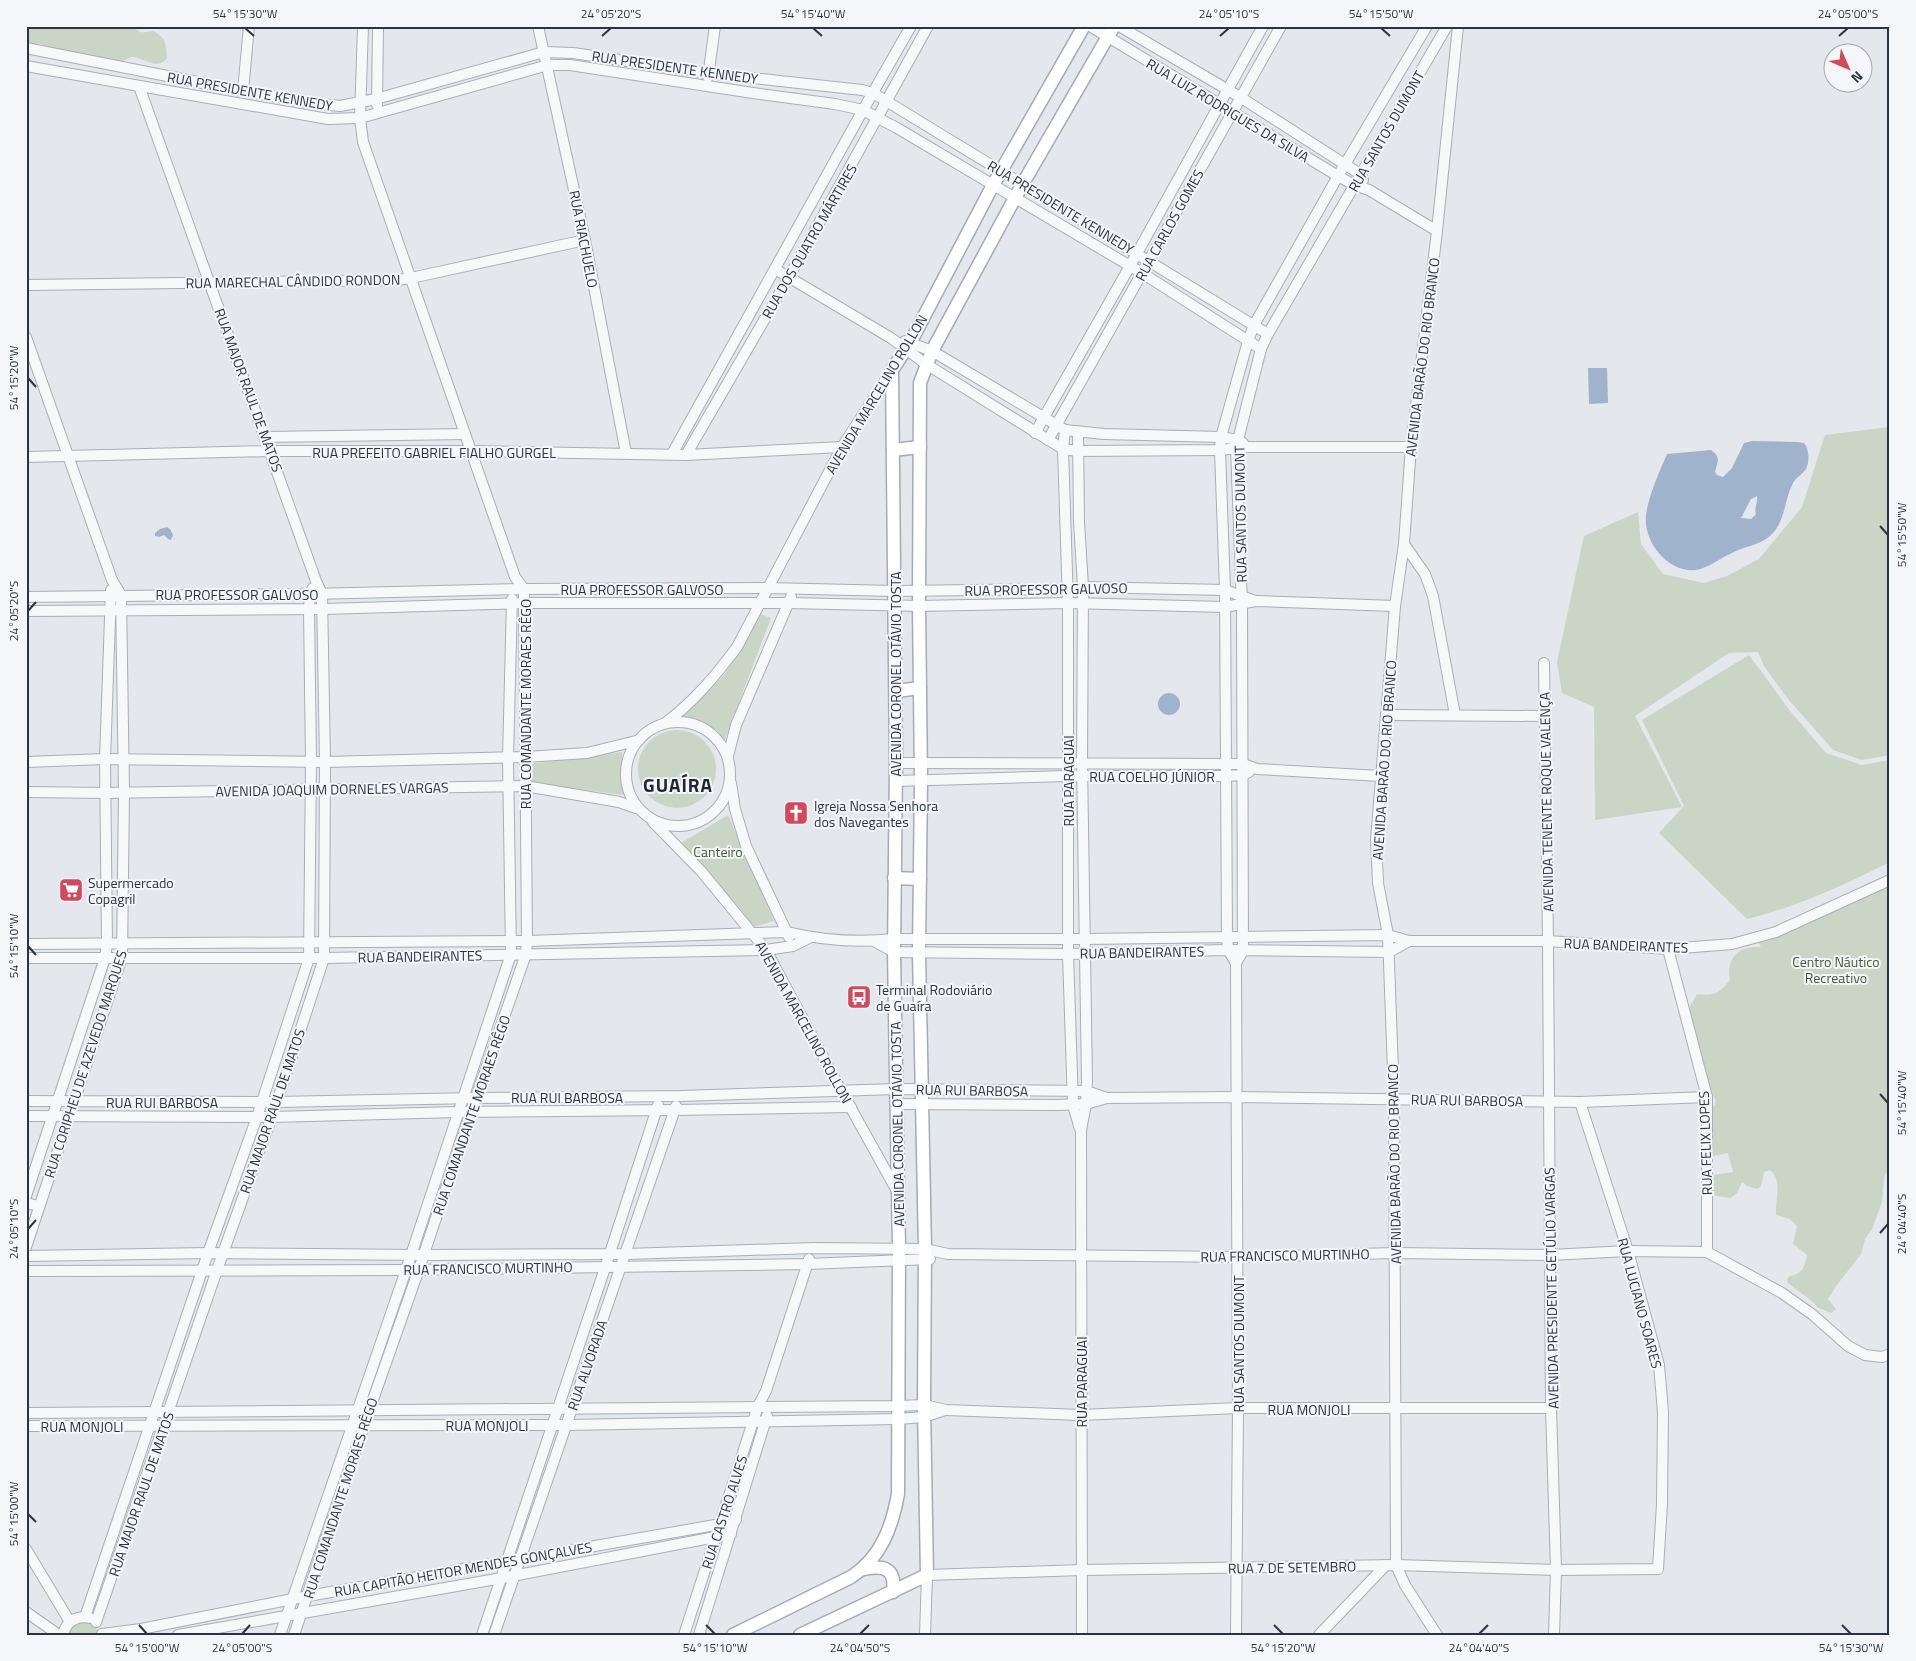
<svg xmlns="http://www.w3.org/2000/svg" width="1916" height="1661" viewBox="0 0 1916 1661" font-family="'Titillium Web',sans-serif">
	<rect width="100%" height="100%" fill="#e4e7ec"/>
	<g fill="#c9d6c5">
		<path d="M26,26H138L136,29C141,35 147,31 154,31C168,40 165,44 167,58C157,71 145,58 133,57C125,57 120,66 112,66C94,64 66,54 48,49L39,43L38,46L26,47Z"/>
		<polygon points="1890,427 1890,755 1862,760 1833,750 1788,699 1764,666 1758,652 1729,653 1635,716 1682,807 1595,820 1594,707 1562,693 1557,662 1584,536 1638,512 1641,544 1663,574 1704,583 1727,576 1759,559 1802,507 1825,435"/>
		<polygon points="757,613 771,618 724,742 704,727 681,718 725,674"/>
		<path d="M1749,655L1790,711L1826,753L1862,765L1890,760V862C1844,885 1797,907 1747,919L1659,833L1684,806L1642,720Z"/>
		<circle cx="677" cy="769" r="39"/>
		<polygon points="622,752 624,795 531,783 530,764"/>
		<polygon points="728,815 774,921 750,928 681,843"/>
		<path d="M1890,884V1171L1888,1170L1884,1177L1882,1202L1872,1229L1865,1239L1861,1254L1837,1285L1828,1299L1836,1309L1831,1313L1817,1307L1813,1302L1788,1283L1787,1279L1790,1276C1802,1275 1805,1266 1807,1255L1793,1244L1797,1226L1790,1219L1776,1215C1775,1201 1783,1179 1770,1170L1764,1172L1761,1186L1757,1189L1747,1186L1742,1182L1737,1193L1730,1198L1716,1196L1713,1193V1175L1733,1172L1728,1153L1709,1157L1710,1110C1719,1103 1716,1097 1709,1090L1689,1008L1697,994C1714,996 1719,994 1730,980C1727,968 1731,954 1744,949C1749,947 1756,947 1761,947L1758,942Z"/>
		<polygon points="87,1620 95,1625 99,1635 69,1635 72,1625"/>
	</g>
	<g fill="#9fb4cc" fill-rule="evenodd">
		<polygon points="1588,368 1607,368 1608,403 1589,404"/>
		<path d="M1752,441L1798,442L1804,443C1809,449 1810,461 1806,469C1803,474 1796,477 1793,483C1784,500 1786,520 1771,535C1759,546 1744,546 1730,554C1719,559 1708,568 1696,570C1668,573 1643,542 1646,515C1649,494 1659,473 1667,454L1711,450C1722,458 1717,462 1715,472L1717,475L1723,477L1732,468L1744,443ZM1757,496C1758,503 1754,507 1756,514L1751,519L1741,518L1751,499Z"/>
		<polygon points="167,527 170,529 173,535 171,540 168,539 164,535 159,537 155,536 155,533 160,529"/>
		<circle cx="1169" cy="704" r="11"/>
	</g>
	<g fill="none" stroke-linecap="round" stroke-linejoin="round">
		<defs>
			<g id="minor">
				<polyline points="538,26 585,240 626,453"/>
				<polyline points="1090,26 1338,176 1354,185 1369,190 1437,231"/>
				<polyline points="1119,26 1240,97 1360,174 1363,180"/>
				<polyline points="26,48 243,91 312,103 340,106 376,99 544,52 573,53 708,73 862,90 873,93 1268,334"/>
				<polyline points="26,66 328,119 360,118 548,65 570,65 753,93 835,104 863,110 897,128 1142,273 1261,349"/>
				<polyline points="708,77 715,26"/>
				<polyline points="243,91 249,26"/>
				<polyline points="377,105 378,26"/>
				<polyline points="775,269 891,338 926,364 1063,449 1077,451 1220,450 1249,447 1411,447"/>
				<polyline points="26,285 398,280 411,278 585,240"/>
				<polyline points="26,337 112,580 121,595 124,792 122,957 26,1247"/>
				<polyline points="905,341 932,351 1065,430 1104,434 1221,437 1238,440 1243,443"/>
				<polyline points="1065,430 1063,449 1068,603 1068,954 1073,1105 1080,1129"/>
				<polyline points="1078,432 1079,522 1083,587 1082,764 1087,1081 1086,1104 1081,1130 1082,1635"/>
				<polyline points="1035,433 1130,266 1263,26"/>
				<polyline points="266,437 465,434"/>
				<polyline points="1048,440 1281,26"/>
				<polyline points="672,454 863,110 911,26"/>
				<polyline points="686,455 789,277 928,26"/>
				<polyline points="26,457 271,451 471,451 686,455 842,447"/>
				<polyline points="1404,544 1425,574 1433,596 1455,715"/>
				<polyline points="26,597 310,594 524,589 767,588 895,591 1068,589 1083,587 1225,590 1255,601"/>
				<polyline points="26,611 324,609 525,603 789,603 919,606 1068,603 1225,607 1255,601 1395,606"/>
				<polyline points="1544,663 1548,941 1551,1408 1556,1570 1554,1635"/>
				<polyline points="1386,715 1544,716"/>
				<circle cx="678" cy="774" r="52"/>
				<path d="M665,723C694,702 716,675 737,647L842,447L892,370"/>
				<polyline points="728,756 736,725 791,597"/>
				<polyline points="26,762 105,759 325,762 525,757 587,753 636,741"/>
				<polyline points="896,763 1243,764 1257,769 1381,776"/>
				<polyline points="896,781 1067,776 1225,776 1243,775 1249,772"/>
				<polyline points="731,783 735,809 746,846 789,937"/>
				<polyline points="26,792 105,793 525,786 619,802 636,808"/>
				<polyline points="653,822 701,871 766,950 842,1092 897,1191"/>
				<polyline points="874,941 894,952 1068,954 1228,950 1389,952 1409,941"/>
				<path d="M26,944L527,941L787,932C821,940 858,943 894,939H1085L1388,935L1409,941H1548L1668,949L1732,944L1776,932L1890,880"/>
				<polyline points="1668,949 1707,1097 1707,1252"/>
				<polyline points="26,958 324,958 766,950 793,946 811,937"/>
				<polyline points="1236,963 1243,951 1242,603 1236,449 1238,440 1261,349 1268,334 1447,26"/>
				<polyline points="26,1101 277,1102 476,1098 680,1096 897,1089 1086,1091 1107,1098"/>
				<polyline points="897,1104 1056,1105 1086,1104 1107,1098 1236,1097 1580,1102 1707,1097"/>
				<polyline points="26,1116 272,1117 458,1112 675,1110 851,1107"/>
				<polyline points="26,1196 105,958 107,944 105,759 111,590"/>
				<polyline points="26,1203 39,1206"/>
				<polyline points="26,1256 208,1253 424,1255 626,1254 813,1248 925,1249 948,1254 1238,1257 1395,1253 1550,1255 1628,1251 1707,1252 1782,1293 1813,1315 1848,1346 1865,1355 1882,1357 1890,1354"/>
				<polyline points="26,1271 406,1270 807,1264 930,1259"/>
				<polyline points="26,1413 898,1406 924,1405 946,1410 1081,1415 1238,1408 1551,1408"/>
				<polyline points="26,1426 566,1425 898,1419 924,1417 945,1410"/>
				<polyline points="26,1549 70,1622"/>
				<polyline points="26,1612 59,1635"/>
				<polyline points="85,1617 208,1253 257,1117 309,958 311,762 309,609 310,594 313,588"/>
				<polyline points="96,1622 217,1270 277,1102 324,958 325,762 322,594 316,581 139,86"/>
				<polyline points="102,1634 141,1629 308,1596 721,1524 736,1520"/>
				<path d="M63,1635C66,1621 77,1615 90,1618"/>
				<polyline points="178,1635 502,1578 731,1534"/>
				<polyline points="280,1635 406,1270 511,954 508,758 512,599"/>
				<polyline points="294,1635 369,1411 419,1269 476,1098 526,954 527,941 524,589 515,577 363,142 360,118 363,26"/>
				<polyline points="482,1635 610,1253 658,1105"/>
				<polyline points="494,1635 676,1106"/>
				<polyline points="684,1635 758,1406 766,1391 809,1259"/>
				<polyline points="699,1635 767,1416"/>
				<polyline points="925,1635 927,1575 1082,1570 1396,1565 1556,1570 1658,1569 1662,1504 1663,1412 1659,1365 1628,1251 1580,1102"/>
				<polyline points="1236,1635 1238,1408 1236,963 1228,950 1227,937 1225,590 1220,450 1221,437 1248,341 1254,325 1338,176 1427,26"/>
				<polyline points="1319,1635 1386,1565"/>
				<polyline points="1437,1635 1405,1585 1396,1565 1394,1099 1388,935 1378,883 1376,840 1395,606 1404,544 1411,447 1437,231 1458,26"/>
			</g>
			<g id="major">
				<polyline points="893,450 920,447"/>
				<polyline points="896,691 920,688"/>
				<polyline points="894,878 920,879"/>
				<path d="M864,1569C884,1565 896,1568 893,1592"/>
				<path d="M733,1635L851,1577C881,1558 892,1527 898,1494L899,1249L894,952L896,763L892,370L910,343L993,185L1084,26"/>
				<polyline points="800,1635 927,1575 924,1405 925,1249 919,953 921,780 919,606 920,383 932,351 1022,185 1114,26"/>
			</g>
		</defs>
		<use href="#minor" stroke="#a9aeb7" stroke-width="12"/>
		<use href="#major" stroke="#a3abb8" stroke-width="15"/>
		<use href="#minor" stroke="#f7f8fa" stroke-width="10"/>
		<use href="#major" stroke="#fff" stroke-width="12"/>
	</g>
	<path fill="none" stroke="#2b3445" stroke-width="2" d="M245,28L254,36M813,28L822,36M1381,28L1390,36M602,36L611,28M1220,36L1229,28M1839,36L1848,28M28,378L36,387M1880,526L1888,535M28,611L36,602M28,946L36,955M1880,1094L1888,1103M28,1229L36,1220M1880,1233L1888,1224M28,1514L36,1522M139,1625L147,1634M706,1625L715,1634M1274,1625L1283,1634M1842,1625L1851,1634M242,1634L250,1625M860,1634L869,1625M1479,1634L1488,1625"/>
	<defs>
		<symbol id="church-square" viewBox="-11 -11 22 22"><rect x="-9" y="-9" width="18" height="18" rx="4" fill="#d1495b" stroke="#f4f6f9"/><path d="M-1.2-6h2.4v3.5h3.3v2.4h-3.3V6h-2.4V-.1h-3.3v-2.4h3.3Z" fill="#fff"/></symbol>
		<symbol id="supermarket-square" viewBox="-11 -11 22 22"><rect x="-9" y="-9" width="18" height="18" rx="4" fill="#d1495b" stroke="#f4f6f9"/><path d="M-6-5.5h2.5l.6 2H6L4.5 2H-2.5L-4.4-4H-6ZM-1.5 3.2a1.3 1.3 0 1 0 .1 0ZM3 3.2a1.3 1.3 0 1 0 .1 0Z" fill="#fff"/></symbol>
		<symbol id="bus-square" viewBox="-11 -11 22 22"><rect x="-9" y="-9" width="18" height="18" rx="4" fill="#d1495b" stroke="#f4f6f9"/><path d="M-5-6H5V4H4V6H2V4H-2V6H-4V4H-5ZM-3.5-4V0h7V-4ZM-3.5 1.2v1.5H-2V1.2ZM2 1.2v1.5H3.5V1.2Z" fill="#fff"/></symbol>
	</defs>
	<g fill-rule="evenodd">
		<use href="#church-square" x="782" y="799" width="28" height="28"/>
		<use href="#supermarket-square" x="57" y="876" width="28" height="28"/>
		<use href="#bus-square" x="845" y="983" width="28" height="28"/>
	</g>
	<g text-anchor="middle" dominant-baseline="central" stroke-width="4" stroke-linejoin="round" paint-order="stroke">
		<g font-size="14" fill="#2b3445" stroke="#f4f6f9">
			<text transform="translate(675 67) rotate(8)">RUA PRESIDENTE KENNEDY</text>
			<text transform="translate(250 91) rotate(10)">RUA PRESIDENTE KENNEDY</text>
			<text transform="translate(1228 110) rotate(31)">RUA LUIZ RODRIGUES DA SILVA</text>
			<text transform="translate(1386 131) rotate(-60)">RUA SANTOS DUMONT</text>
			<text transform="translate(1061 207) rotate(31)">RUA PRESIDENTE KENNEDY</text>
			<text transform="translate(1169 225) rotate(-61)">RUA CARLOS GOMES</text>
			<text transform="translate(584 239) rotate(79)">RUA RIACHUELO</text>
			<text transform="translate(809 241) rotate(-60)">RUA DOS QUATRO MÁRTIRES</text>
			<text transform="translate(293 281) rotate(-1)">RUA MARECHAL CÂNDIDO RONDON</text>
			<text transform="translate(1422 357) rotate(-83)">AVENIDA BARÃO DO RIO BRANCO</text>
			<text transform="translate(249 390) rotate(70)">RUA MAJOR RAUL DE MATOS</text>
			<text transform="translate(876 394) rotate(-59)">AVENIDA MARCELINO ROLLON</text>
			<text x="434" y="452">RUA PREFEITO GABRIEL FIALHO GURGEL</text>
			<text transform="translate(1240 514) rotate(-91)">RUA SANTOS DUMONT</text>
			<text x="642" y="589">RUA PROFESSOR GALVOSO</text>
			<text transform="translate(1046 589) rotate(-1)">RUA PROFESSOR GALVOSO</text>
			<text x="237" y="594">RUA PROFESSOR GALVOSO</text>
			<text transform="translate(895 674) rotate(-90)">AVENIDA CORONEL OTÁVIO TOSTA</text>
			<text transform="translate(525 704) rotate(-90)">RUA COMANDANTE MORAES RÊGO</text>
			<text transform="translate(1384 760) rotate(-86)">AVENIDA BARÃO DO RIO BRANCO</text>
			<text x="1152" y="776">RUA COELHO JÚNIOR</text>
			<text transform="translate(1068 781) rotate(-90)">RUA PARAGUAI</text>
			<text transform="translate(332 789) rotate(-1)">AVENIDA JOAQUIM DORNELES VARGAS</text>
			<text transform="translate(1546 802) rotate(-91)">AVENIDA TENENTE ROQUE VALENÇA</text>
			<text transform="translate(1626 945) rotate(2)">RUA BANDEIRANTES</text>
			<text transform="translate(1142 952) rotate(-1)">RUA BANDEIRANTES</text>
			<text transform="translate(420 956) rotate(-1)">RUA BANDEIRANTES</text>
			<text transform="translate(804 1022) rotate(61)">AVENIDA MARCELINO ROLLON</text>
			<text transform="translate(85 1064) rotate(-72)">RUA CORIPHEU DE AZEVEDO MARQUES</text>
			<text transform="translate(972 1090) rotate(1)">RUA RUI BARBOSA</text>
			<text x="567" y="1097">RUA RUI BARBOSA</text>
			<text transform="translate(1467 1100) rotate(1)">RUA RUI BARBOSA</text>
			<text x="162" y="1102">RUA RUI BARBOSA</text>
			<text transform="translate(272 1111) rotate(-71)">RUA MAJOR RAUL DE MATOS</text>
			<text transform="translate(471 1115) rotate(-71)">RUA COMANDANTE MORAES RÊGO</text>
			<text transform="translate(897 1124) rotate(-91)">AVENIDA CORONEL OTÁVIO TOSTA</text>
			<text transform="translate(1705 1143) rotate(-92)">RUA FELIX LOPES</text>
			<text transform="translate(1394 1164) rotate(-91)">AVENIDA BARÃO DO RIO BRANCO</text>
			<text transform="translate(1285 1255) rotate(-1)">RUA FRANCISCO MURTINHO</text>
			<text transform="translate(488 1268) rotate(-1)">RUA FRANCISCO MURTINHO</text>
			<text transform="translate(1551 1288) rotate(-91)">AVENIDA PRESIDENTE GETÚLIO VARGAS</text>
			<text transform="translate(1640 1303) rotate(75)">RUA LUCIANO SOARES</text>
			<text transform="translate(1238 1344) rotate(-90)">RUA SANTOS DUMONT</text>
			<text transform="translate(587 1365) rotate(-71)">RUA ALVORADA</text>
			<text transform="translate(1081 1382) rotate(-90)">RUA PARAGUAI</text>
			<text x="1309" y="1409">RUA MONJOLI</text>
			<text x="487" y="1425">RUA MONJOLI</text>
			<text x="82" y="1426">RUA MONJOLI</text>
			<text transform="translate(141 1494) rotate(-71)">RUA MAJOR RAUL DE MATOS</text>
			<text transform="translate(340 1498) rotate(-72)">RUA COMANDANTE MORAES RÊGO</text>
			<text transform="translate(724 1512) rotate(-72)">RUA CASTRO ALVES</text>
			<text transform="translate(1292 1567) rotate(-1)">RUA 7 DE SETEMBRO</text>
			<text transform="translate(463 1569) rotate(-10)">RUA CAPITÃO HEITOR MENDES GONÇALVES</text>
		</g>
		<g font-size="14" fill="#2b3445" stroke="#f4f6f9" text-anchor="start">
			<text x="814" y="805">Igreja Nossa Senhora<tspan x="814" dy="16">dos Navegantes</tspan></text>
			<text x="88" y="882">Supermercado<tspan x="88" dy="16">Copagril</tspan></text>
			<text x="876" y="989">Terminal Rodoviário<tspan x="876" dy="16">de Guaíra</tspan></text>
		</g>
		<g font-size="14" fill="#3f6138" stroke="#f4f6f9">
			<text x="718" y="851">Canteiro</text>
			<text x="1836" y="961">Centro Náutico<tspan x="1836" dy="16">Recreativo</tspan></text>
		</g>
		<g font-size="19" font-weight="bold" letter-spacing="1" fill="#1d2536" stroke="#f4f6f9">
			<text x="678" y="784">GUAÍRA</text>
		</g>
	</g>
	<rect width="1916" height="1661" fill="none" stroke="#f4f6f9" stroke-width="55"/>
	<g transform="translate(1848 68) rotate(135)"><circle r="24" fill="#f4f6f9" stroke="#a4a8b1"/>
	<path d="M0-4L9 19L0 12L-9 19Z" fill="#d1495b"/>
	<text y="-8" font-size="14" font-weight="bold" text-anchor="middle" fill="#2b3445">N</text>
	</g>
	<rect x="28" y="28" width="1860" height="1606" fill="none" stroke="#2b3445" stroke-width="2"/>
	<g font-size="12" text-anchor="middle" fill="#2b3445">
		<text x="245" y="18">54°15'30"W</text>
		<text x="611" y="18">24°05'20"S</text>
		<text x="813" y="18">54°15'40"W</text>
		<text x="1229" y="18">24°05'10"S</text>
		<text x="1381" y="18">54°15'50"W</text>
		<text x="1848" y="18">24°05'00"S</text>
		<text transform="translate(14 378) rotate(-90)" y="4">54°15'20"W</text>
		<text transform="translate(1902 535) rotate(-90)" y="4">54°15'50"W</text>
		<text transform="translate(14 611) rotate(-90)" y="4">24°05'20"S</text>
		<text transform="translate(14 946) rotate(-90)" y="4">54°15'10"W</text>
		<text transform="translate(1902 1103) rotate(-90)" y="4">54°15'40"W</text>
		<text transform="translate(1902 1224) rotate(-90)" y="4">24°04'40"S</text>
		<text transform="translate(14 1229) rotate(-90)" y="4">24°05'10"S</text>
		<text transform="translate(14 1514) rotate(-90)" y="4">54°15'00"W</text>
		<text x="147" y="1652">54°15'00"W</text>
		<text x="242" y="1652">24°05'00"S</text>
		<text x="715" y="1652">54°15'10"W</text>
		<text x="860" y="1652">24°04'50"S</text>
		<text x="1283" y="1652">54°15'20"W</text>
		<text x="1479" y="1652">24°04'40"S</text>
		<text x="1851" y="1652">54°15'30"W</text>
	</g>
</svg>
